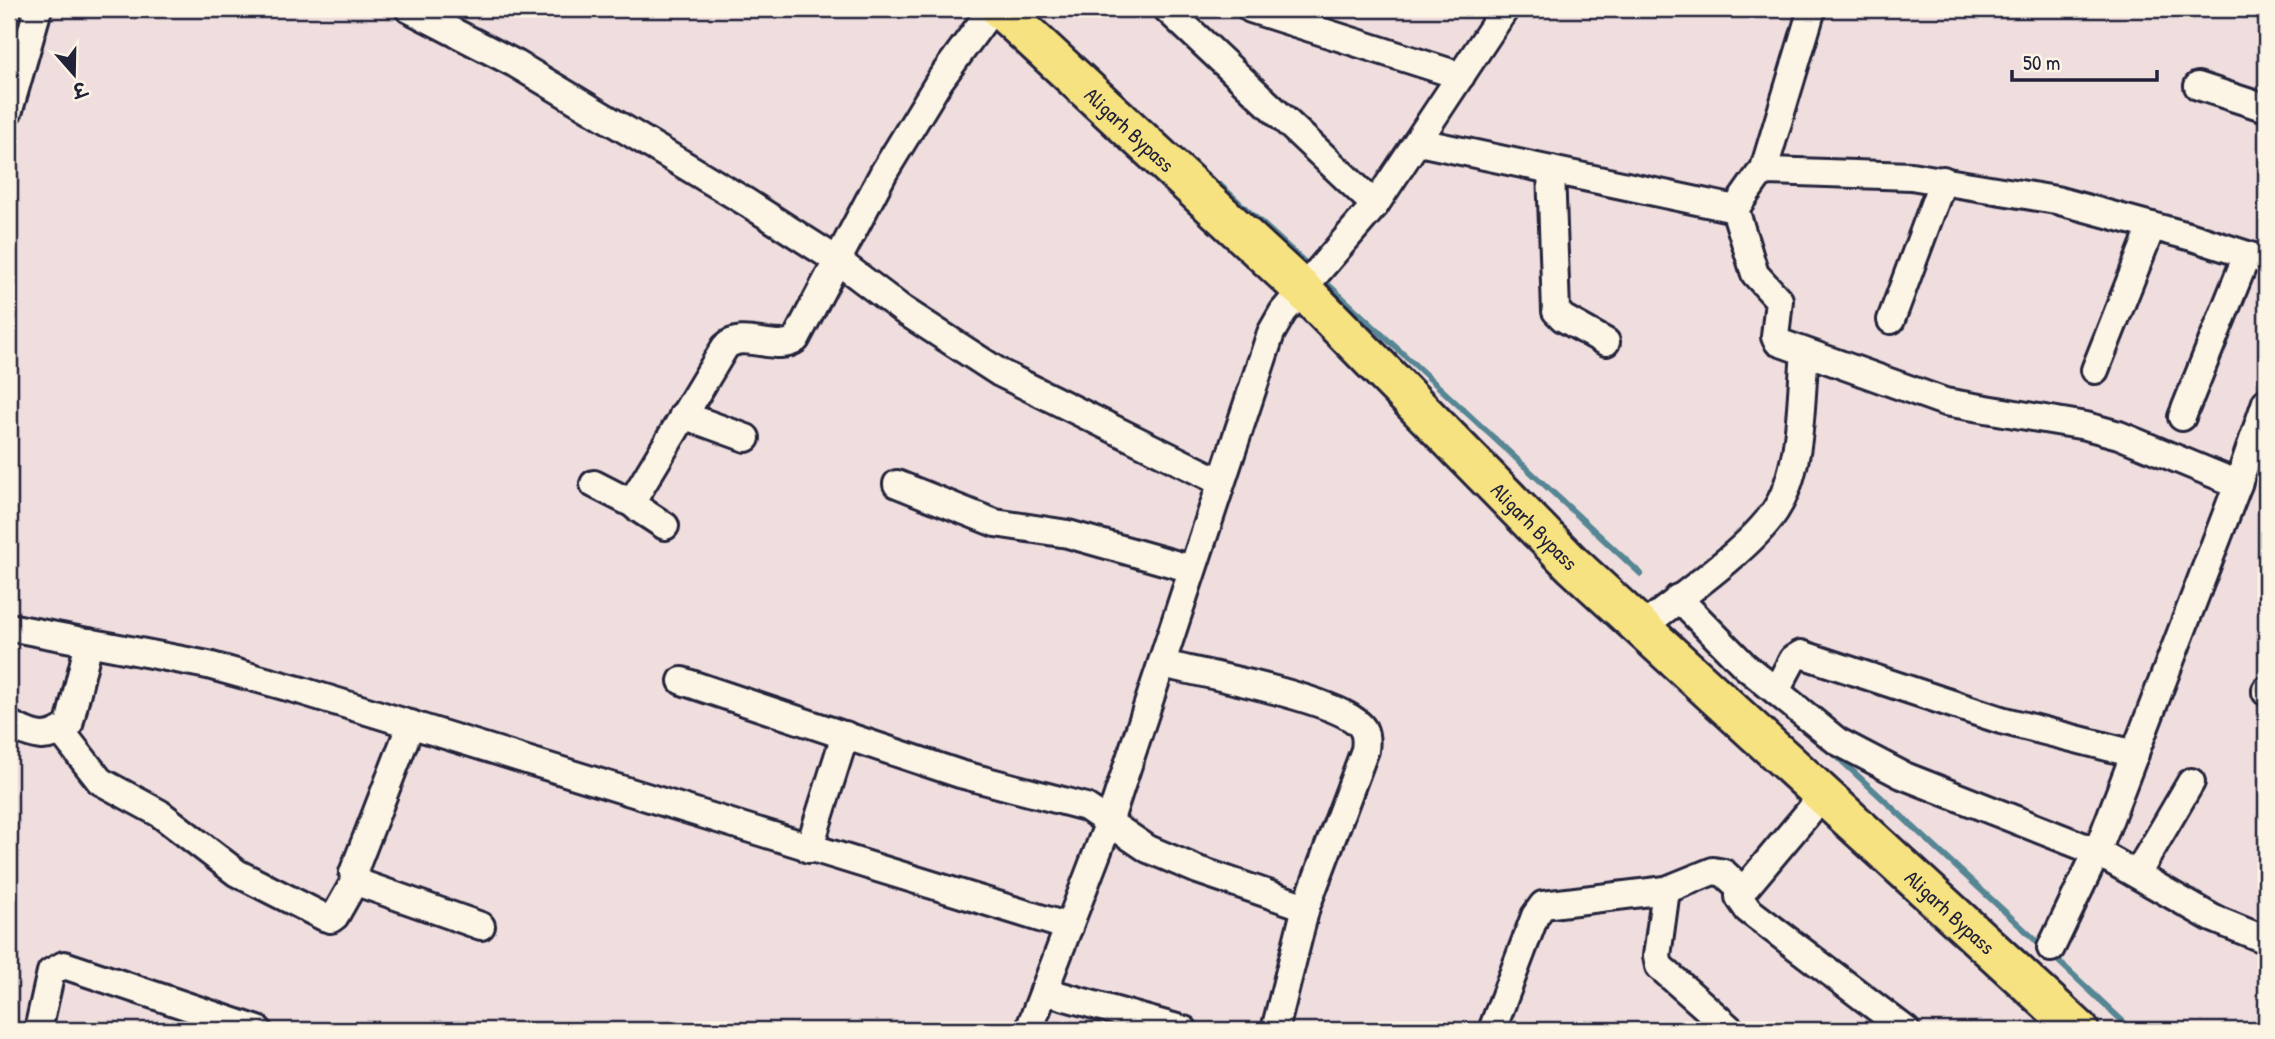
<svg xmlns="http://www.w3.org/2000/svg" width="2275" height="1039" viewBox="0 0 2275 1039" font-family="'Patrick Hand','Playpen Sans Deva',sans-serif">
	<rect width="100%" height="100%" fill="#f0dede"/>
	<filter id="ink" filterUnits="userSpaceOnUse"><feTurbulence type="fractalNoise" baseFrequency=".0143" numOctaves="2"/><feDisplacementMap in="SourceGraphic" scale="14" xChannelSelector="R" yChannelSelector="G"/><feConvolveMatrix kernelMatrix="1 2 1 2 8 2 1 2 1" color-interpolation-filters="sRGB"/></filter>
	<g filter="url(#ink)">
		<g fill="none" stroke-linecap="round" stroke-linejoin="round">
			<g stroke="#568694" stroke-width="6">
				<polyline points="1220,185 1311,268"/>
				<polyline points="1321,278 1641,574"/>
				<polyline points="1831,751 2044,948"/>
				<polyline points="2052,955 2132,1030"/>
			</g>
			<defs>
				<g id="minor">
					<polyline points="409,9 516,64 746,202 838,261 903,310 1000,373 1221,482"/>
					<polyline points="1167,9 1375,205"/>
					<polyline points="1251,9 1461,76"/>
					<polyline points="2198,86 2266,108"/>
					<polyline points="9,110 38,9"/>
					<polyline points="1419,142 1735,209 1759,175 1769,171 1911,176 2056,200 2192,237 2266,261"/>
					<polyline points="1551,170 1556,311 1563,318 1606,342"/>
					<polyline points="1763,172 1812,9"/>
					<polyline points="1735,209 1755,274 1779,300 1775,337 1778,342 1945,402 2086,426 2119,435 2238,484 2097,852 2051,948"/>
					<polyline points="1891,320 1943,180"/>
					<polyline points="2095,370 2152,226"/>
					<polyline points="683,415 746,438"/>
					<polyline points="2182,417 2247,255"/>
					<polyline points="594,484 633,504"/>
					<polyline points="897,484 995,523 1068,534 1192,569"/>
					<polyline points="2238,484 2266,402"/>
					<path d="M665,526L636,507L633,500L725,347C743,329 777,354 796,339L884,172L940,80L992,9"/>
					<polyline points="1678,598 1745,666 1837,741 1902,775 2097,852 2212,918 2266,940"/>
					<polyline points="9,627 208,665 302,691 1069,927"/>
					<path d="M1641,628C1679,598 1750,549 1775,511C1803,468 1800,402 1805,353"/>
					<path d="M1162,664C1199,673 1345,699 1363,729C1366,735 1366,743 1365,750L1306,907L1275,1030"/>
					<polyline points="682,681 960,774 1086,807 1148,849 1198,870 1306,907"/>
					<polyline points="1776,691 1793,659 1801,654 2001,720 2135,754"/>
					<polyline points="2266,692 2266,690"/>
					<path d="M9,724C33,736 46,743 69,725L89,642"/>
					<polyline points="411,724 353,873 362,884 481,926"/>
					<polyline points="61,731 100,781 159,813 237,873 324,917 331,919 335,916 356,879"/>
					<polyline points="809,849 845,735"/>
					<polyline points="2137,874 2191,782"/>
					<polyline points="1739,887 1739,897 1748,910 1906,1030"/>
					<polyline points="1666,890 1657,956 1659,966 1731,1030"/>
					<polyline points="1044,991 1184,1030"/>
					<polyline points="38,1030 51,972 64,965 258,1030"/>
					<polyline points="1029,1030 1109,822 1271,333 1283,312 1375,205 1505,9"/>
					<polyline points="1492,1030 1535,916 1543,905 1666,890 1713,871 1724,873 1739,887 1747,886 1824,794"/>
				</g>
				<g id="highway">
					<path id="s1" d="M1000,9L1304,291L1573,565L2079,1030"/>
				</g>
			</defs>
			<use href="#minor" stroke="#22223b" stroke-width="32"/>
			<use href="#highway" stroke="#22223b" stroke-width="44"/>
			<use href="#minor" stroke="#fcf5e5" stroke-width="26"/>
			<use href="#highway" stroke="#f7e281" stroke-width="38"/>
		</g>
	</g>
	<g text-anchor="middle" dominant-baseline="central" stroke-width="6" stroke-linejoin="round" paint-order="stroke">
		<g font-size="21" fill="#22223b" stroke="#fcf5e5">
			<text stroke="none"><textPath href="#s1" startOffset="177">Aligarh Bypass</textPath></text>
			<text stroke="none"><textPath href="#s1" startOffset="744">Aligarh Bypass</textPath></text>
			<text stroke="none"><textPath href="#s1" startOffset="1311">Aligarh Bypass</textPath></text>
		</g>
	</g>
	<rect width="2275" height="1039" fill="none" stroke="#fcf5e5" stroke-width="35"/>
	<rect x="18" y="18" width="2240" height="1004" fill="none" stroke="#22223b" stroke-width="2.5" filter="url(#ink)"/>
	<g transform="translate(74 74) rotate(160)" stroke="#fcf5e5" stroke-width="5" paint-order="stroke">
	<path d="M0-5L12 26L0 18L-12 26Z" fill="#22223b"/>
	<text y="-10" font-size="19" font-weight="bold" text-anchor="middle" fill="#22223b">उ</text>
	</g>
	<path d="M2012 70v10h145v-10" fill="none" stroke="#22223b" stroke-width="3.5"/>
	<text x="2023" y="70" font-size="21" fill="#22223b" stroke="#fcf5e5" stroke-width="5" paint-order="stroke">50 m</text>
</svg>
